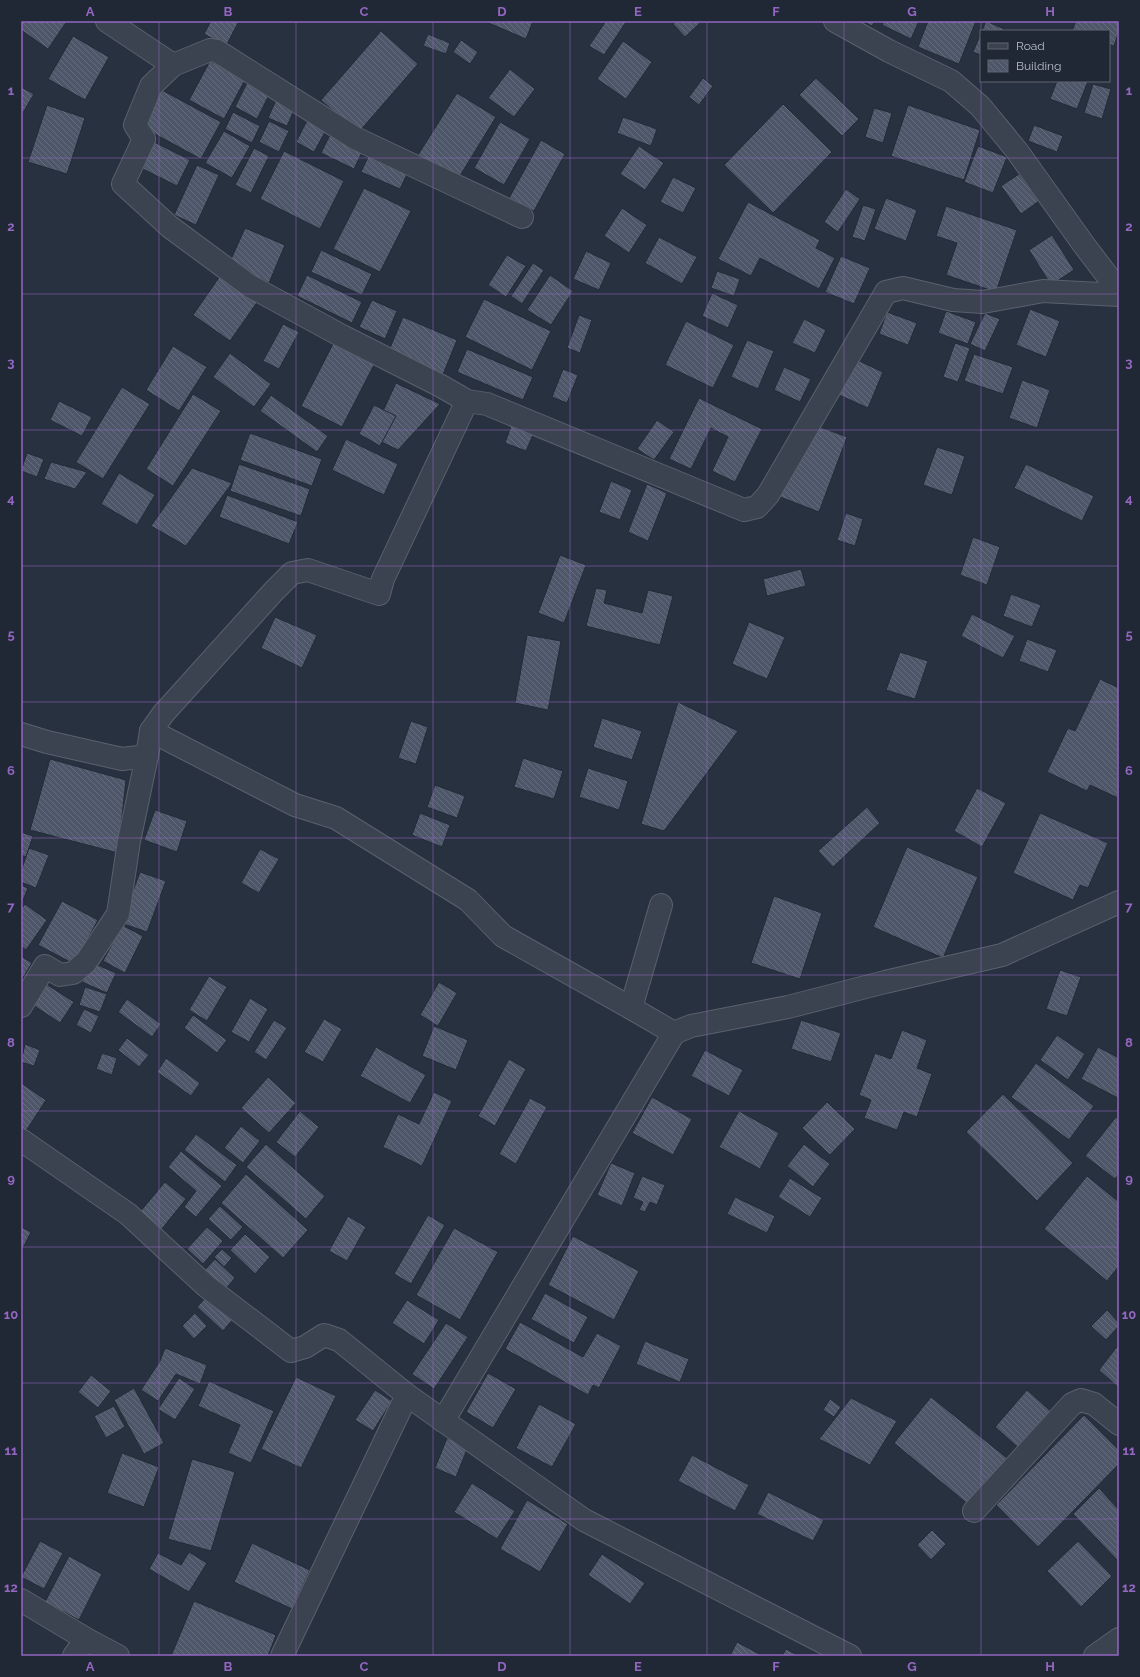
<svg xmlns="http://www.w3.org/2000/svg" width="1140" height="1677" viewBox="0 0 1140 1677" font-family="Raleway,sans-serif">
	<defs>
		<pattern id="building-back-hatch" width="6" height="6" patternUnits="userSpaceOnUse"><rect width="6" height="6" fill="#4e5769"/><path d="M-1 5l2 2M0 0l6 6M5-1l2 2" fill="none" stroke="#656d7d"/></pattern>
	</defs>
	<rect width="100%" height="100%" fill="#283140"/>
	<g fill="url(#building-back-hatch)" stroke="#232a37">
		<polygon points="21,21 67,21 48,49 21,30"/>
		<polygon points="211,21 239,21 226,46 204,34"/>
		<polygon points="484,21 533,21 526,39"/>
		<polygon points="606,21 624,21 626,22 604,55 589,46"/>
		<polygon points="676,21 702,21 685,37 673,24"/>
		<polygon points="863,21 875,21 872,26"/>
		<polygon points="884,21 919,21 911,39 882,25"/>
		<polygon points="928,21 976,21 959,64 918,47"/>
		<polygon points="986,21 1004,29 1003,31 982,31"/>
		<polygon points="1076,21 1119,21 1119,31 1114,46 1109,44 1109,31 1072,31"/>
		<polygon points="381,31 418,64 358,133 321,100"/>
		<polygon points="981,33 981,55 973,52"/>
		<polygon points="428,34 450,43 446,54 423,46"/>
		<polygon points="73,36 109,57 85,100 48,79"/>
		<polygon points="461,40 478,52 470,64 453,52"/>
		<polygon points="623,41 652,62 626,99 597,79"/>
		<polygon points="210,61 245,80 224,119 189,100"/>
		<polygon points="510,69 535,89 514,117 488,98"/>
		<polygon points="703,78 713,86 699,105 689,97"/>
		<polygon points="816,78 859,119 842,136 799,95"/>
		<polygon points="1057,81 1088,81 1077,109 1050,99"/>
		<polygon points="247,83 269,95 257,119 235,107"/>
		<polygon points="1093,84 1111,89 1102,119 1084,113"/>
		<polygon points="21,87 34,94 21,116"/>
		<polygon points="160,89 221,122 201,159 140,126"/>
		<polygon points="457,93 496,117 458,179 418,155"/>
		<polygon points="276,100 295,108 287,126 268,118"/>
		<polygon points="783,104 832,152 773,213 724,165"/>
		<polygon points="47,105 85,118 67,174 28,162"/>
		<polygon points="908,105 980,130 964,180 891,156"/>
		<polygon points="874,108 892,113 883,143 865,137"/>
		<polygon points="233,112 260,126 252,143 225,129"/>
		<polygon points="309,117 328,127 314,152 296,142"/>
		<polygon points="623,117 657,129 651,146 617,133"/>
		<polygon points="269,121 289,131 279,152 259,142"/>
		<polygon points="500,122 530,139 504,185 474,168"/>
		<polygon points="1034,125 1063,136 1057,152 1028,141"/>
		<polygon points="224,131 250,146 232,178 205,163"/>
		<polygon points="331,133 363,150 354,169 321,153"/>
		<polygon points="541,140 565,154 534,211 509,198"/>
		<polygon points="152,141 190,160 177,186 139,167"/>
		<polygon points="639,146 664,163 645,190 620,174"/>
		<polygon points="978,146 1007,157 993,193 964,182"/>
		<polygon points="254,148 269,156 251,193 235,185"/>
		<polygon points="284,151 344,181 320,229 260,199"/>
		<polygon points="370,153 409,170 400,189 361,172"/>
		<polygon points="197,165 219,175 196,225 174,215"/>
		<polygon points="1019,174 1039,201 1021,214 1001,186"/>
		<polygon points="673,177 696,188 683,213 660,202"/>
		<polygon points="364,188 411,211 380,272 333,249"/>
		<polygon points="846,189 860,199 838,232 824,222"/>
		<polygon points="886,198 917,210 906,241 874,229"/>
		<polygon points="748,202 820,240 816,248 835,258 819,289 760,258 751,276 718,259"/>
		<polygon points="863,205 876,209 865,241 852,237"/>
		<polygon points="946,206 1017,230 996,292 946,275 957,243 936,236"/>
		<polygon points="622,208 647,225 629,253 604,236"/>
		<polygon points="245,228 285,245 269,283 228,266"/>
		<polygon points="1052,235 1074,270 1051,285 1029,250"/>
		<polygon points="659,237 697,257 682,284 645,263"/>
		<polygon points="321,250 372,274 362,295 311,272"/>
		<polygon points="586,251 611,263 599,290 573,279"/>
		<polygon points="507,255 526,266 506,297 488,285"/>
		<polygon points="841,256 870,268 854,304 825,292"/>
		<polygon points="533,263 544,270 522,304 511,296"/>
		<polygon points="717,271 740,279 734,296 711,288"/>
		<polygon points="307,275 362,302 352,323 297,296"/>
		<polygon points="550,275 573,291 551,325 527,310"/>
		<polygon points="220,276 258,301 230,341 193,315"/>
		<polygon points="712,293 738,305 728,328 702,316"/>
		<polygon points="484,299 551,331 532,370 465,337"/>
		<polygon points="372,300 397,311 385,339 359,327"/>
		<polygon points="1030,309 1060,321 1046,357 1016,345"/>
		<polygon points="946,311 976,322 968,344 938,333"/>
		<polygon points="887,312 917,323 908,345 879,334"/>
		<polygon points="985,313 1000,319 985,351 970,344"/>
		<polygon points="579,315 592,320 580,353 567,348"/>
		<polygon points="403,317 457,340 442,377 387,355"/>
		<polygon points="804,319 826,330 815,353 792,343"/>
		<polygon points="686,321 734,345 713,388 665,365"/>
		<polygon points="283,324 299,332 279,369 263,361"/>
		<polygon points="747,340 774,351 758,389 731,377"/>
		<polygon points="334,342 375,363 342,427 301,406"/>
		<polygon points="955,343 970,348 958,382 943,377"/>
		<polygon points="173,346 207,367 179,411 146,390"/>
		<polygon points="467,349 533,377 523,400 457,372"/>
		<polygon points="230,353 271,384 254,407 213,377"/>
		<polygon points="974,354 1013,367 1003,394 964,381"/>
		<polygon points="855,359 883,372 868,408 839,395"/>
		<polygon points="784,367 811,379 800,402 774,390"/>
		<polygon points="563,369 578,375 567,403 552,397"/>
		<polygon points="1022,380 1050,390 1037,428 1009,418"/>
		<polygon points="396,383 440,404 398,450 371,437"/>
		<polygon points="122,387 150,404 103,479 76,462"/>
		<polygon points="193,394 221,411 173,486 146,469"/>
		<polygon points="271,395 328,436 317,452 260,411"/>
		<polygon points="699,398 762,429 735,482 712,471 728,437 711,428 691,469 669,459"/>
		<polygon points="59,401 92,417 82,436 50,420"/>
		<polygon points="374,405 396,416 380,446 359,434"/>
		<polygon points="657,420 674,432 654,460 637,449"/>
		<polygon points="812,424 847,437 819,512 775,495"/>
		<polygon points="511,426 533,435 526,451 505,443"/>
		<polygon points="250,433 322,459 312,486 240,460"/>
		<polygon points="346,439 398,464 384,495 332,470"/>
		<polygon points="937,447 965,456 952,495 923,485"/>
		<polygon points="27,453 44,459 37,477 21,471"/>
		<polygon points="51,462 87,472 75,489 44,479"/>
		<polygon points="239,464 310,489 301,516 230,491"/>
		<polygon points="1026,464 1094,496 1082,521 1014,488"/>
		<polygon points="192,468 232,483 186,546 151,526"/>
		<polygon points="119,473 155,495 137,525 101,504"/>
		<polygon points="611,481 632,490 620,520 599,512"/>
		<polygon points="647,484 667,493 648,541 628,532"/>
		<polygon points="227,495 298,522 289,544 219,517"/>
		<polygon points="846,513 863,519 855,546 837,540"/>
		<polygon points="973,537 1000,547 987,585 960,575"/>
		<polygon points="560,555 586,565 564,623 538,613"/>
		<polygon points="801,569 806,586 767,596 763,579"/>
		<polygon points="596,588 607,590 604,603 642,613 648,590 673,596 660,645 586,626"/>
		<polygon points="1011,594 1041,605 1032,627 1003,616"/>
		<polygon points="972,614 1015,636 1003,658 961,636"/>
		<polygon points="275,617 317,635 302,668 261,648"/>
		<polygon points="749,622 785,637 767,679 732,664"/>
		<polygon points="527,635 561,641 548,710 515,703"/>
		<polygon points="1027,639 1057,650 1048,672 1019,661"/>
		<polygon points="900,652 928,661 915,699 886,690"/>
		<polygon points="1100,679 1119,688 1118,798 1090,785 1087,791 1047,772 1068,728 1075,731"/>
		<polygon points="678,702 738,731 664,831 641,824"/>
		<polygon points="602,718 642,731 632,760 593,747"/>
		<polygon points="411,721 428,727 416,764 398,758"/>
		<polygon points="523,758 563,771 554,799 514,787"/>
		<polygon points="50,759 126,780 118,853 30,830"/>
		<polygon points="588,768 628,781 619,810 579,797"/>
		<polygon points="435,785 465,796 457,818 427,807"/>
		<polygon points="977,788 1006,803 982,847 954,831"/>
		<polygon points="867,807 880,823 833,867 818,851"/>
		<polygon points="155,810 187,821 177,852 144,840"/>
		<polygon points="420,813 450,825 442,847 412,835"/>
		<polygon points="1040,813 1108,843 1088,888 1080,885 1073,900 1013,873"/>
		<polygon points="21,832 33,836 26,857 21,855"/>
		<polygon points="907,847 978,877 943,958 873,927"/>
		<polygon points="29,848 49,855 36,888 21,882 21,871"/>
		<polygon points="260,849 279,859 259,893 241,883"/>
		<polygon points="140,872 166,881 147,932 121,923"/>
		<polygon points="21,885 28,888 21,905"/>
		<polygon points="774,896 822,913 800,979 751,963"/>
		<polygon points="62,901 98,920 74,964 38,945"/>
		<polygon points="25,904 47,920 26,950 21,946 21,909"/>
		<polygon points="122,925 143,936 125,973 103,961"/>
		<polygon points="21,956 32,963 21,981"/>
		<polygon points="91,962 116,973 107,993 82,982"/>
		<polygon points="1060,970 1081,977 1067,1016 1046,1009"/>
		<polygon points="209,976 227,987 207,1021 189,1010"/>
		<polygon points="43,982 74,1002 60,1023 30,1003"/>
		<polygon points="439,982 457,993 438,1026 420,1015"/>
		<polygon points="85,987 107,994 100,1012 79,1005"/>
		<polygon points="250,998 268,1009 249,1042 231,1032"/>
		<polygon points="127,999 161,1024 152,1037 118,1012"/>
		<polygon points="84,1009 99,1016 91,1033 76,1025"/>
		<polygon points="193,1015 227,1040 217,1053 184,1028"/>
		<polygon points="324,1019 342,1029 323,1062 304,1052"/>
		<polygon points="274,1020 287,1028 266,1060 254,1052"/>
		<polygon points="801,1020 841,1033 831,1062 791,1049"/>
		<polygon points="434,1026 468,1040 456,1070 422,1056"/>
		<polygon points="902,1030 927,1040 917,1068 932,1074 917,1117 904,1112 897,1130 864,1118 871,1100 859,1095 875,1053 891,1059"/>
		<polygon points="1057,1035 1085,1054 1068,1080 1040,1060"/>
		<polygon points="127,1038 149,1055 139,1067 118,1050"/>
		<polygon points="25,1044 40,1050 34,1066 21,1062"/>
		<polygon points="376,1047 426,1075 410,1103 360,1076"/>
		<polygon points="1098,1047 1119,1058 1119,1096 1118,1098 1081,1079"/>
		<polygon points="705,1050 743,1070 729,1096 691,1076"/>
		<polygon points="102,1053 117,1058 112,1075 96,1069"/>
		<polygon points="166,1058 200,1083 191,1096 157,1072"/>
		<polygon points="509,1059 526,1069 495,1126 478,1116"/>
		<polygon points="1036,1063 1094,1106 1069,1140 1011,1097"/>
		<polygon points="268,1077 296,1103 269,1133 241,1108"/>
		<polygon points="21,1083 46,1100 26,1131 21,1127"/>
		<polygon points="434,1092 452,1101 422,1166 383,1147 398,1114 419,1124"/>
		<polygon points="1003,1094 1073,1163 1037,1201 966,1132"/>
		<polygon points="652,1097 692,1119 673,1155 632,1133"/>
		<polygon points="530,1098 547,1107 516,1164 499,1154"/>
		<polygon points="827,1102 855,1129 830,1155 802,1128"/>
		<polygon points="300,1111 319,1127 295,1157 276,1142"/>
		<polygon points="739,1111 779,1133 760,1169 719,1147"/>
		<polygon points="1116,1117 1119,1120 1119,1174 1115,1179 1085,1156"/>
		<polygon points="241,1126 260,1141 243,1163 224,1148"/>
		<polygon points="196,1134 237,1165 225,1182 184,1150"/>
		<polygon points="266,1144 325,1196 306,1219 246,1167"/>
		<polygon points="804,1144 830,1164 813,1187 787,1166"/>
		<polygon points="181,1151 222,1186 196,1217 184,1207 196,1191 168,1167"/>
		<polygon points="611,1163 635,1173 622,1206 597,1195"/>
		<polygon points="246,1174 308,1230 283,1258 221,1203"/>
		<polygon points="642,1176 665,1185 657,1205 650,1202 645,1212 639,1210 643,1202 633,1198"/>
		<polygon points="1087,1176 1119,1202 1119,1266 1107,1281 1044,1229"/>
		<polygon points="790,1178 822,1198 810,1217 778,1197"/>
		<polygon points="165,1182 186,1199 161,1230 139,1213"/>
		<polygon points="735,1197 775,1216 767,1233 727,1214"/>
		<polygon points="220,1206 243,1227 231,1240 208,1219"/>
		<polygon points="428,1215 445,1225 411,1284 394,1274"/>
		<polygon points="348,1216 366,1227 347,1261 329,1251"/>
		<polygon points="21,1227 31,1232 21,1252"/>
		<polygon points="207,1227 223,1241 203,1264 187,1249"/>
		<polygon points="454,1228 498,1252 460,1320 416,1295"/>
		<polygon points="245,1234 270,1257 255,1274 230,1250"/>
		<polygon points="573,1236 639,1271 614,1320 548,1285"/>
		<polygon points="222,1249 232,1258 224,1267 214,1257"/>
		<polygon points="215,1259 235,1278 223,1292 202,1273"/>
		<polygon points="210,1293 235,1317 223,1331 197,1307"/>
		<polygon points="545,1293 588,1317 574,1343 531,1319"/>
		<polygon points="407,1300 439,1320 424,1344 392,1323"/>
		<polygon points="1107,1310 1119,1323 1119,1326 1106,1340 1091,1326"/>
		<polygon points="195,1313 207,1326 194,1339 182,1326"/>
		<polygon points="520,1322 583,1357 597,1333 621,1346 599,1388 593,1385 588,1395 505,1349"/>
		<polygon points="446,1323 468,1337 434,1389 412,1374"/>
		<polygon points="645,1341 689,1359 680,1382 636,1364"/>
		<polygon points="1119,1344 1119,1388 1099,1370"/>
		<polygon points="165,1348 207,1365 200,1384 176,1374 158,1401 141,1390 160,1361"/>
		<polygon points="488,1373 516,1389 493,1428 466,1412"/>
		<polygon points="91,1375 111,1391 98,1408 78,1392"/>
		<polygon points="296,1377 336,1396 301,1468 261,1449"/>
		<polygon points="179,1378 195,1389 175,1420 158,1409"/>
		<polygon points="209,1381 274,1411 251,1463 228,1453 240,1425 198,1406"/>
		<polygon points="134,1388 164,1443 144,1454 114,1400"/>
		<polygon points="375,1390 392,1401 373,1431 355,1420"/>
		<polygon points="1027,1390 1054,1414 1022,1451 995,1427"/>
		<polygon points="931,1397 1007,1458 969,1505 894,1443"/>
		<polygon points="851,1398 897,1421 870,1465 819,1439"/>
		<polygon points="830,1399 841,1407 834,1417 823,1410"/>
		<polygon points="539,1404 576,1424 552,1467 516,1448"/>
		<polygon points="114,1406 125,1427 106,1438 94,1416"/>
		<polygon points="1084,1415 1119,1450 1119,1464 1038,1547 996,1505"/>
		<polygon points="447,1438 468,1447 456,1477 435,1468"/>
		<polygon points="122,1453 159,1467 144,1507 107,1493"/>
		<polygon points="692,1455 749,1485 735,1511 678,1481"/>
		<polygon points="192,1459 235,1472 211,1551 168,1539"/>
		<polygon points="472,1483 515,1511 497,1539 454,1512"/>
		<polygon points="1099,1488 1119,1510 1119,1562 1073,1514"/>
		<polygon points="768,1492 824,1520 813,1541 757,1514"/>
		<polygon points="527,1500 568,1524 540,1572 500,1549"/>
		<polygon points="932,1530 946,1544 931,1560 917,1545"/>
		<polygon points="40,1541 63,1553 44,1589 21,1577"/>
		<polygon points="1078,1541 1112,1576 1081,1607 1047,1571"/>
		<polygon points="252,1543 310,1570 292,1609 234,1582"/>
		<polygon points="189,1552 207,1563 189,1592 149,1569 158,1553 181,1565"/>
		<polygon points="602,1554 645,1583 630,1604 588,1575"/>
		<polygon points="69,1556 102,1574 79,1620 45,1602"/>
		<polygon points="194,1601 276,1635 268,1656 171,1656"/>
		<polygon points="737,1642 763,1656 730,1656"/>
		<polygon points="786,1649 799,1656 782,1656"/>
	</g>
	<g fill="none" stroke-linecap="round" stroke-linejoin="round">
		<defs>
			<g id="street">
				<polyline points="107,21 173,65 210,50 217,51 355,138 522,217"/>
				<polyline points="835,21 889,51 951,81 980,106 1017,151 1084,245 1119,291"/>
				<polyline points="173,65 151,86 135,125 144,139 123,184 170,227 250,286 342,336 441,386 467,401 487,404 744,510 757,507 768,495 886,292 903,288 953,300 983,302 1043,291 1119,295"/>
				<polyline points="151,731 295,805 336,818 468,900 503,936 631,1008 674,1033 691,1026 788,1007 885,982 1002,955 1119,902"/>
				<polyline points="21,734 47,742 122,759 147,756 151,731 163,714 274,591 292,573 308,570 379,594 383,579 467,401"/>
				<polyline points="21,1006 45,966 60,975 73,973 86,962 118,914 129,841 147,756"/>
				<polyline points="631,1008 661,905"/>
				<polyline points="21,1140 128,1214 206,1286 291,1351 305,1347 324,1335 339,1340 407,1395 584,1520 850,1656"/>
				<polyline points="443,1421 674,1033"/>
				<polyline points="974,1511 1072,1404 1081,1400 1094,1404 1119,1424"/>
				<polyline points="21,1600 86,1639 118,1656"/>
				<polyline points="74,1656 86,1639"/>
				<polyline points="282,1656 407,1395"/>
				<polyline points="1095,1656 1119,1639"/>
			</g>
		</defs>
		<use href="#street" stroke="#5a616d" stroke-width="24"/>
		<use href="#street" stroke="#3c4350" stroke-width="22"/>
	</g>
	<path fill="none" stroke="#9466c3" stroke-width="1" stroke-opacity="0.55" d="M159,21V1656M296,21V1656M433,21V1656M570,21V1656M707,21V1656M844,21V1656M981,21V31M981,31V81M981,81V1656M21,158H1119M21,294H1119M21,430H1119M21,566H1119M21,702H1119M21,838H1119M21,975H1119M21,1111H1119M21,1247H1119M21,1383H1119M21,1519H1119"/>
	<rect width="1140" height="1677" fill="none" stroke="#212835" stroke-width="44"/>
	<rect x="980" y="30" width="130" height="52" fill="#212835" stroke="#5e6471"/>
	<rect x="988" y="43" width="20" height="6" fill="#3c4350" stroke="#5e6471"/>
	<text x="1016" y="50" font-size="12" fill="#b9beca">Road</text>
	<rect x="988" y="60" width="20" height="12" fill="url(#building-back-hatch)" stroke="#5e6471"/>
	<text x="1016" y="70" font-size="12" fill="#b9beca">Building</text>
	<rect x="22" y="22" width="1096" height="1633" fill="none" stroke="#9466c3" stroke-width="1.5"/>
	<g font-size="13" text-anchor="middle" font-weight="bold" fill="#9466c3">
		<text x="90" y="16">A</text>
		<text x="228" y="16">B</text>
		<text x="364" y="16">C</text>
		<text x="502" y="16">D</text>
		<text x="638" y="16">E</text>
		<text x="776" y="16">F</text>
		<text x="912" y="16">G</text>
		<text x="1050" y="16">H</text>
		<text x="11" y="95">1</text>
		<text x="1129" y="95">1</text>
		<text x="11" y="231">2</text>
		<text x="1129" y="231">2</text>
		<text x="11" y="367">3</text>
		<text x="1129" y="367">3</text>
		<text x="11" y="503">4</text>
		<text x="1129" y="503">4</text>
		<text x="11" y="639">5</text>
		<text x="1129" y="639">5</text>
		<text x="11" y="775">6</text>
		<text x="1129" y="775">6</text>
		<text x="11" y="911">7</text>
		<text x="1129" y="911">7</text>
		<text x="11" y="1047">8</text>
		<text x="1129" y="1047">8</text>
		<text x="11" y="1183">9</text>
		<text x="1129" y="1183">9</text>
		<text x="11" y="1319">10</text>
		<text x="1129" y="1319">10</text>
		<text x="11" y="1455">11</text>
		<text x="1129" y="1455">11</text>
		<text x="11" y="1592">12</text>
		<text x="1129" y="1592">12</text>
		<text x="90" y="1671">A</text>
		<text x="228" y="1671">B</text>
		<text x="364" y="1671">C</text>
		<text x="502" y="1671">D</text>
		<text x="638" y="1671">E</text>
		<text x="776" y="1671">F</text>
		<text x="912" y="1671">G</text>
		<text x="1050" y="1671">H</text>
	</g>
</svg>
